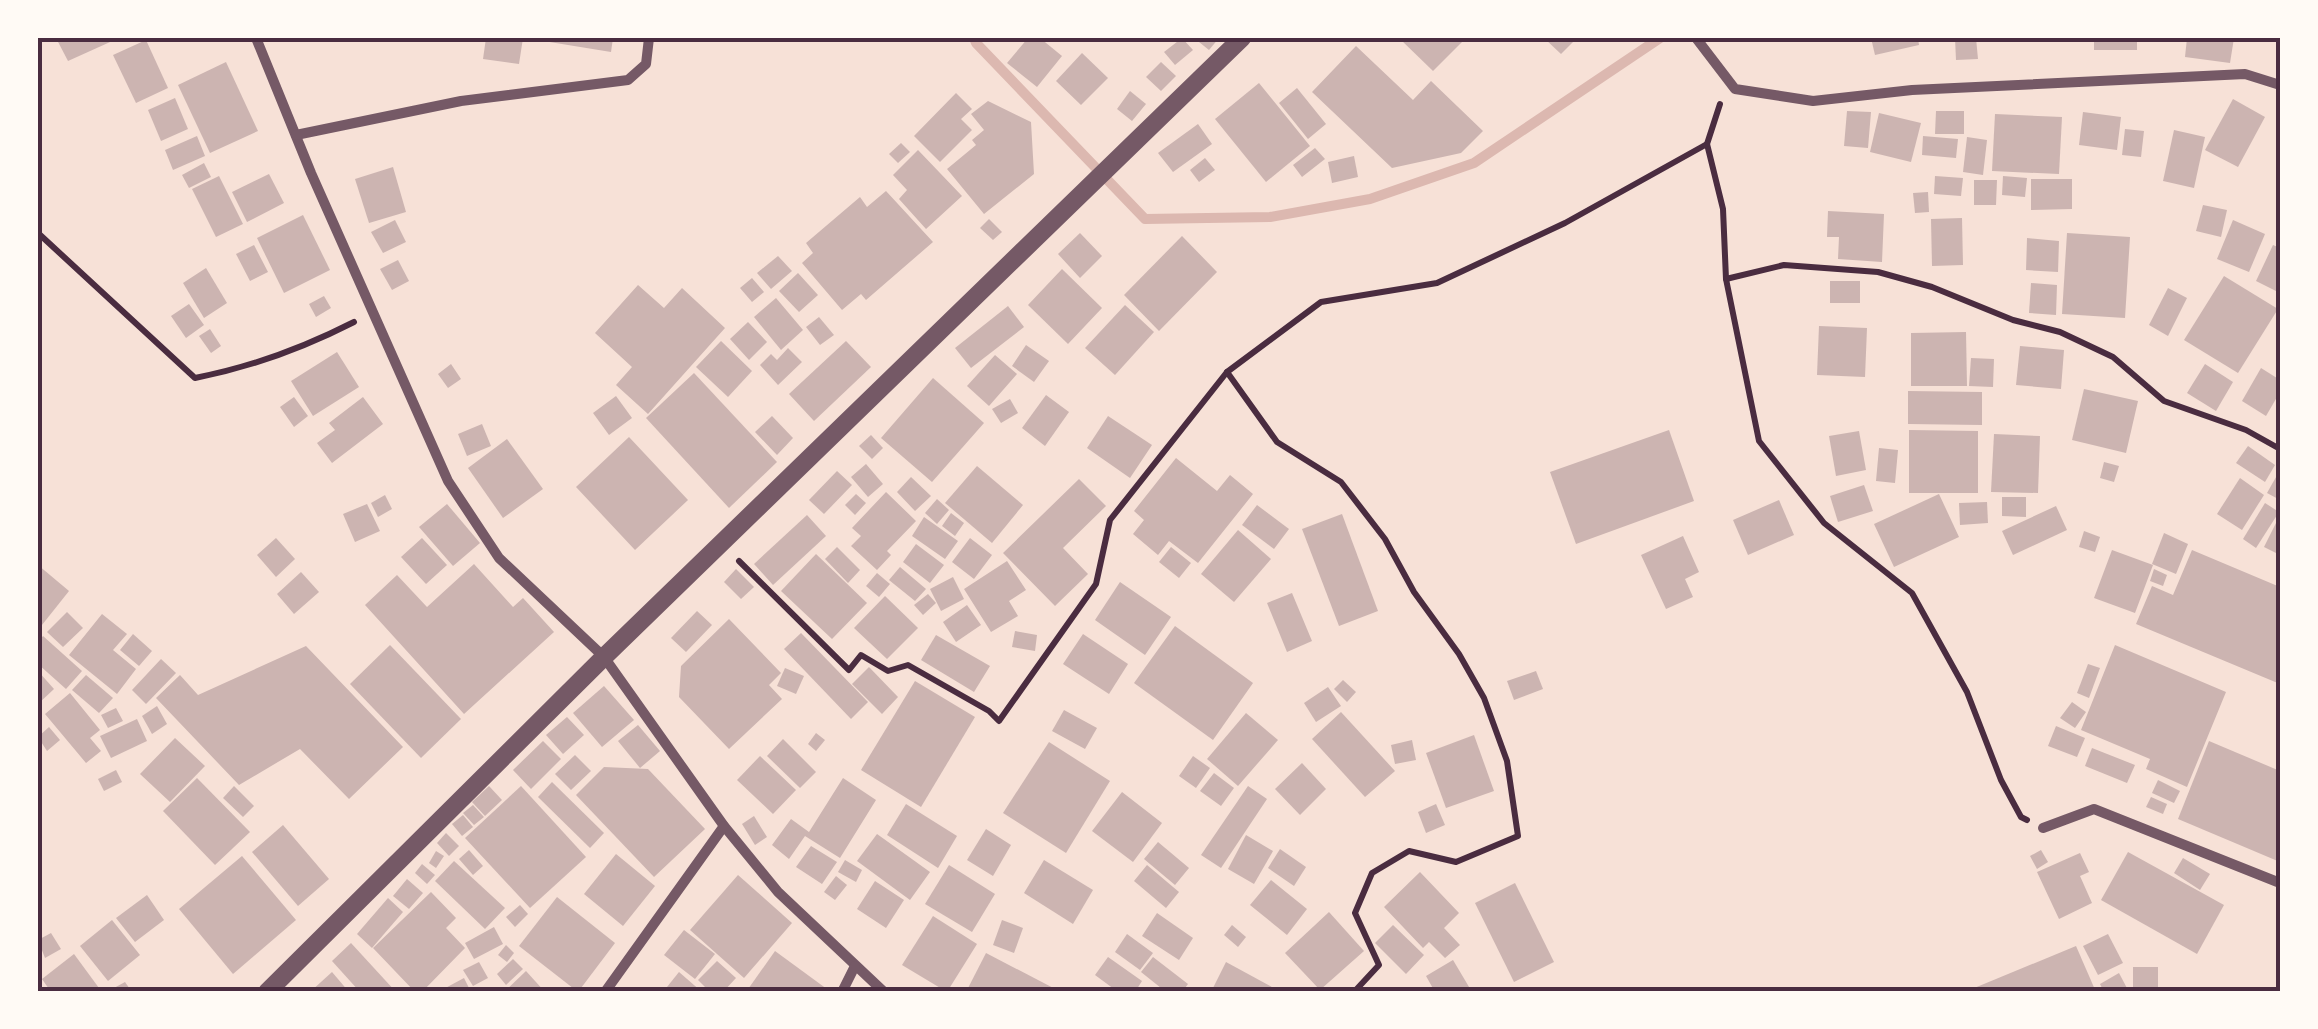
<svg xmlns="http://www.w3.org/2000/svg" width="2318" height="1029" viewBox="0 0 2318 1029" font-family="'DejaVu Sans',sans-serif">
	<rect width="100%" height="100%" fill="#f7e1d7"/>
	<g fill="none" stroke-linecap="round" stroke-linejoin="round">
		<polyline stroke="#dcb8b0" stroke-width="10" points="974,38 976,43 1145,219 1270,217 1370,199 1474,163 1660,38"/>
	</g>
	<g fill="#ccb4b1">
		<polygon points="56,38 119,38 68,61"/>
		<polygon points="486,38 523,38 519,64 483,59"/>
		<polygon points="525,38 613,38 611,52"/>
		<polygon points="1028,38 1040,38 1062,56 1037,87 1007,63"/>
		<polygon points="1182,38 1193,50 1175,65 1164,52"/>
		<polygon points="1194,38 1219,38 1209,50"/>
		<polygon points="1399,38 1466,38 1433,71"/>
		<polygon points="1544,38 1577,38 1561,54"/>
		<polygon points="1871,38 1918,38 1919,45 1875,55"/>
		<polygon points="1955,38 1976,38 1978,59 1956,60"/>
		<polygon points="2049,38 2078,38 2078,41 2050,42"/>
		<rect x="2094" y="38" width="43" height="12"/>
		<polygon points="2187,38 2234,38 2230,63 2185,57"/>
		<polygon points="146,40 168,88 136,103 113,55"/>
		<polygon points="1356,46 1413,100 1431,81 1483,131 1461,153 1392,168 1312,92"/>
		<polygon points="1082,53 1108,78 1081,105 1056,81"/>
		<polygon points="226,62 258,131 210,153 178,85"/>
		<polygon points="1161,62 1176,76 1161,91 1146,77"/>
		<polygon points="1259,83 1310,146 1266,182 1215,119"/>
		<polygon points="1297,88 1326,124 1308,139 1279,103"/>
		<polygon points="1130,91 1146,104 1132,121 1117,109"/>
		<polygon points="956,93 972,109 961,119 972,130 940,162 914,136"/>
		<polygon points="175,98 188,129 161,141 148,110"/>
		<polygon points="2233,99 2265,117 2238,167 2205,150"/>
		<polygon points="988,101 1031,122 1034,174 984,214 947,169 976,145 972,140 984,130 971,114"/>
		<polygon points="1847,111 1871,112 1868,148 1844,146"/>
		<polygon points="1936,111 1964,111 1964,134 1935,134"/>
		<polygon points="2083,112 2121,117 2117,150 2079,145"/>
		<polygon points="1879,113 1921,123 1911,162 1870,152"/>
		<polygon points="1995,114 2062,117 2059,174 1992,171"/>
		<polygon points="1198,124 1212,144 1173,172 1158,153"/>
		<polygon points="2125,129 2144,131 2141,157 2122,155"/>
		<polygon points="2174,130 2205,137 2194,188 2163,181"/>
		<polygon points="197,136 205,156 173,170 165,150"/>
		<polygon points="1923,136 1958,139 1956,158 1922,155"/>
		<polygon points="1967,137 1987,140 1983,175 1963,172"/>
		<polygon points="901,143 910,152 898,163 889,154"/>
		<polygon points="1315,148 1325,159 1302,177 1293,165"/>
		<polygon points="918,150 962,196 926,229 899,199 907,190 893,175"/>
		<polygon points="1354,156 1358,177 1332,183 1328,162"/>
		<polygon points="1205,158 1215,170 1199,182 1190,170"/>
		<polygon points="204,163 211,177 189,188 182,175"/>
		<polygon points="393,167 406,212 369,223 355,179"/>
		<polygon points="269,174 284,203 247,222 232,192"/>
		<polygon points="219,176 243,224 216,237 192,189"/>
		<polygon points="1935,176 1963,178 1961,196 1934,194"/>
		<polygon points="2003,176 2027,178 2025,197 2002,195"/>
		<polygon points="2031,179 2072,179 2072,209 2031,210"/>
		<polygon points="1974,180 1997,180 1996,205 1974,205"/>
		<polygon points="886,191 933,242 866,300 861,294 842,310 802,263 813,253 806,243 860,197 867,207"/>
		<polygon points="1928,192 1929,212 1915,213 1913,193"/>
		<polygon points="2203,205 2227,210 2221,237 2196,231"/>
		<polygon points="1828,211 1884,214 1882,262 1838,259 1839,237 1827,237"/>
		<polygon points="303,215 330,270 284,293 257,238"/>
		<polygon points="1962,218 1963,265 1932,266 1931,219"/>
		<polygon points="989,219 1002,232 993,240 980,228"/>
		<polygon points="395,220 406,242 383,253 371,232"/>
		<polygon points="2233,220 2265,234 2249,272 2217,259"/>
		<polygon points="1080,233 1102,256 1080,278 1058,254"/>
		<polygon points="2067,233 2130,237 2125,318 2062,314"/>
		<polygon points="1182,236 1217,272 1159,331 1124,295"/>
		<polygon points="2027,238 2059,241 2058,272 2026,270"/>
		<polygon points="254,245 268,272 250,281 236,254"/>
		<polygon points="2273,245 2280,248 2280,293 2256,281"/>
		<polygon points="778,256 792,271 771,289 757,273"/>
		<polygon points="398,260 409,281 392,290 380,269"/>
		<polygon points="206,268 227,303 204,318 183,283"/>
		<polygon points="1062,269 1102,308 1068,344 1028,305"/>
		<polygon points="798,273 818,295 799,312 779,291"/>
		<polygon points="2224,276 2278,309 2238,373 2184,340"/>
		<polygon points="752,278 764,292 752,302 740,288"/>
		<rect x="1830" y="281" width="30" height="22"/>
		<polygon points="2031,283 2057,285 2056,315 2029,313"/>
		<polygon points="638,285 664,308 682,288 725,328 648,414 616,385 632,367 595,333"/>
		<polygon points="2168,288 2187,298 2168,336 2149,325"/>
		<polygon points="324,296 331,308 316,317 309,304"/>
		<polygon points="776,298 803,330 781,350 754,317"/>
		<polygon points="189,304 204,325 186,338 171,316"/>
		<polygon points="1125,305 1154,332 1115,375 1085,348"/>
		<polygon points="1008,306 1024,327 971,368 955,348"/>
		<polygon points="819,317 834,335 820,345 806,327"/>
		<polygon points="748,322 767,342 749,360 730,339"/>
		<polygon points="1819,326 1867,328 1865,377 1817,375"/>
		<polygon points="210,329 221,346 211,353 199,336"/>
		<polygon points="1966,332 1967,386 1911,386 1911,333"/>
		<polygon points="721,341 752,371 728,397 696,367"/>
		<polygon points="846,341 871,367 814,421 789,394"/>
		<polygon points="1026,345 1049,361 1034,382 1012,366"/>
		<polygon points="2020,346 2064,350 2061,389 2016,385"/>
		<polygon points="788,348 802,362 778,385 760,365 771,354 777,360"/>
		<polygon points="337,352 359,387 313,416 291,381"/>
		<polygon points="995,355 1017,374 989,406 967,386"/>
		<polygon points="1971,358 1994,359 1993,387 1969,386"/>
		<polygon points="451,364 461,379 448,388 438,374"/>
		<polygon points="2205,364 2233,382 2216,411 2187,393"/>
		<polygon points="2261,368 2280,380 2280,392 2266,416 2242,401"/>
		<polygon points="694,373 777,462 729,508 646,418"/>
		<polygon points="933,378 984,423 932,482 881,438"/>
		<polygon points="2084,389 2138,401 2126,453 2072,440"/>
		<polygon points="1908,391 1982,392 1982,425 1908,424"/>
		<polygon points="1046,395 1069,412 1045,446 1022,428"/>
		<polygon points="616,396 632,418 609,435 593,413"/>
		<polygon points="294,397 308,416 294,427 280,407"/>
		<polygon points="363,397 383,424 332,463 317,443 335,430 329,423"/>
		<polygon points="1010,399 1018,413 1001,423 992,409"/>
		<polygon points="772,416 793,438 777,455 755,432"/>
		<polygon points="1108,416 1152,445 1130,478 1087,448"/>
		<polygon points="482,424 491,446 467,456 458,434"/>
		<polygon points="1669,430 1694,501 1576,544 1550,472"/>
		<polygon points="1909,430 1978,431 1978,493 1909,493"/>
		<polygon points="1859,431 1866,470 1836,476 1829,436"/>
		<polygon points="1994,434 2040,436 2038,493 1991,492"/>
		<polygon points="871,435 883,448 872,459 859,446"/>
		<polygon points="629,437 688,500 635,550 576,487"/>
		<polygon points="507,439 543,489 503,518 468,468"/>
		<polygon points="2248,446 2275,465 2265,482 2236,463"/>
		<polygon points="1879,448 1898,450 1895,483 1876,481"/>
		<polygon points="1176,458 1217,491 1230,475 1253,494 1198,563 1169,541 1158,555 1133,534 1144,520 1134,511"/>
		<polygon points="2104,462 2119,466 2114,482 2100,478"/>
		<polygon points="866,464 883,484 868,497 851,477"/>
		<polygon points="977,466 1023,505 992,543 945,503"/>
		<polygon points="2280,470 2280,500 2267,493"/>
		<polygon points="837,471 852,485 824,514 809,500"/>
		<polygon points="911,477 931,496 915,511 897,492"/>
		<polygon points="2240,478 2264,495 2242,530 2217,514"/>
		<polygon points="1079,479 1106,506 1063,548 1088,574 1055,606 1003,553"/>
		<polygon points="1864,485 1873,511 1838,522 1830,496"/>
		<polygon points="886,492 916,521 887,551 891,555 877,570 851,546 861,536 852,528"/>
		<polygon points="856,494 866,503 855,515 845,505"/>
		<polygon points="1939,494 1959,537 1894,567 1874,524"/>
		<polygon points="385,495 392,509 378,517 371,503"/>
		<polygon points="2002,497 2026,497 2026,517 2002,516"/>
		<polygon points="937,499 949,510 937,524 925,513"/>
		<polygon points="1779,500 1794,535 1748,555 1733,520"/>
		<polygon points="1987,502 1988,523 1960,525 1959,503"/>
		<polygon points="2265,503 2279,512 2256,548 2243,539"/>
		<polygon points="367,504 380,531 355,542 343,514"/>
		<polygon points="447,504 480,543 453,566 419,527"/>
		<polygon points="1257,505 1289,529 1274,549 1242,525"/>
		<polygon points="2056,506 2067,530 2013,555 2002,531"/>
		<polygon points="951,513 964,523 955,536 942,526"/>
		<polygon points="1342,514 1378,611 1339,626 1302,529"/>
		<polygon points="807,515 826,536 773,585 754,564"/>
		<polygon points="2280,515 2280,555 2264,547"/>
		<polygon points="924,517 958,541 945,559 912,536"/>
		<polygon points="1238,530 1271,559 1234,602 1201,574"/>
		<polygon points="2084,531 2100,537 2095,552 2079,547"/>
		<polygon points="2164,533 2188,544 2176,574 2152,564"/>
		<polygon points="1683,536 1699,572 1685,579 1693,597 1666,609 1641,555"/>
		<polygon points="276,538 295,559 276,577 257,555"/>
		<polygon points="422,538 447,565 426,584 401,557"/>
		<polygon points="970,538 992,555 974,579 952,562"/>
		<polygon points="916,544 944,565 930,583 903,562"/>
		<polygon points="837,547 860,570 848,583 825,559"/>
		<polygon points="1171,547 1191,563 1179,578 1159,562"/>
		<polygon points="2112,550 2153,565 2135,613 2094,598"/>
		<polygon points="2192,550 2280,587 2280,684 2136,624 2152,586 2173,595"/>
		<polygon points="816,554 867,603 832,639 781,591"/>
		<polygon points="1007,561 1026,590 1009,601 1018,616 991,632 964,589"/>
		<polygon points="474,564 513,607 523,598 554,632 464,714 365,605 397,575 427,607"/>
		<polygon points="38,565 69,591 38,630"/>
		<polygon points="900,567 926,589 915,601 889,580"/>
		<polygon points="736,569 754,587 741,599 724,582"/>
		<polygon points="2154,569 2167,575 2163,586 2150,581"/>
		<polygon points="301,572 319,592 294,614 277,594"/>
		<polygon points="877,573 890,584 879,597 866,586"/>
		<polygon points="953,577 964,599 941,611 930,589"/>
		<polygon points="1120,582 1171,617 1145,655 1095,620"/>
		<polygon points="1292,593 1312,641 1287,652 1267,603"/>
		<polygon points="928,594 936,603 923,615 914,605"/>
		<polygon points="885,596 918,628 887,659 854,628"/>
		<polygon points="967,605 981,625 956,642 943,622"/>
		<polygon points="697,611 712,625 686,652 671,638"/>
		<polygon points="67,612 83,628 63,647 47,632"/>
		<polygon points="102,614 127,634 113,650 136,669 117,694 69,655"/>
		<polygon points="729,619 781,673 769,685 782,699 729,749 679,697 681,666"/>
		<polygon points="1175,626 1253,683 1213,740 1134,683"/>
		<polygon points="1015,631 1037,635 1035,651 1012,647"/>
		<polygon points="801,633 868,702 851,719 784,649"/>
		<polygon points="133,634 152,651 139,666 120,650"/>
		<polygon points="1083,634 1128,664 1109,694 1063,664"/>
		<polygon points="936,635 990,666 974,692 921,660"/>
		<polygon points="43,636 82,671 66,689 38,664 38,642"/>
		<polygon points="390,645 461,719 421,758 350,684"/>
		<polygon points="2115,645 2226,692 2187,787 2146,769 2150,759 2081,730"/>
		<polygon points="306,646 403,747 349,799 300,749 239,785 156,698 180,675 198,695"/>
		<polygon points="161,659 176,673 146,704 132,690"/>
		<polygon points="2088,664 2100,668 2089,698 2077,693"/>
		<polygon points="869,667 898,697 882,714 852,684"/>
		<polygon points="785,668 804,676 796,694 777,686"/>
		<polygon points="38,671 54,689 38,704"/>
		<polygon points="1536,671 1543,689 1514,700 1507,681"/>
		<polygon points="86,675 113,698 99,713 72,690"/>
		<polygon points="1343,680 1356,692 1347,702 1334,689"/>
		<polygon points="915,681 975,717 921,807 861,770"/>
		<polygon points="604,686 634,720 602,747 573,713"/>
		<polygon points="1328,687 1341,706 1316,722 1304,703"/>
		<polygon points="70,693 100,730 90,738 101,751 86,763 45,714"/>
		<polygon points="2072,702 2086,712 2075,728 2060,718"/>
		<polygon points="157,706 167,724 152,734 142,716"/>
		<polygon points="116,708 123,721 108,728 101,715"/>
		<polygon points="1064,710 1097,728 1085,749 1052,731"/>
		<polygon points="1341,712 1395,771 1365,797 1312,739"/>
		<polygon points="1246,713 1278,740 1238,786 1207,759"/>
		<polygon points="567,717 584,735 563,754 546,735"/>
		<polygon points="137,719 147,741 111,758 100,736"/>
		<polygon points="638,725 660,751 640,768 618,741"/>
		<polygon points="2056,726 2085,738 2077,757 2048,746"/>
		<polygon points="49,727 60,740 47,751 38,737"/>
		<polygon points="816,733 825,740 816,751 808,744"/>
		<polygon points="1474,735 1494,791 1446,808 1426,753"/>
		<polygon points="175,738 205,766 170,802 140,774"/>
		<polygon points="783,739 816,772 800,788 767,756"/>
		<polygon points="1412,740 1416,760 1395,764 1391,745"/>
		<polygon points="543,741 561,759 531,789 513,770"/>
		<polygon points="2209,741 2280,771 2280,862 2178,819"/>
		<polygon points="1049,742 1110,781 1066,853 1003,813"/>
		<polygon points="2092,748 2135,765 2127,783 2085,766"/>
		<polygon points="575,755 591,771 571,790 555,774"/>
		<polygon points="760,756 796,790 773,814 737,780"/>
		<polygon points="1193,756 1210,768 1196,788 1179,776"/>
		<polygon points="1302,763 1326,789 1300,815 1275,789"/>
		<polygon points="604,767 648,769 705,829 654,877 576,795"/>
		<polygon points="116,770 122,782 104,791 98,779"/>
		<polygon points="1214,773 1234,788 1221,806 1200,791"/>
		<polygon points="197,778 250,832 215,865 163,811"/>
		<polygon points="843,778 876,800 840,858 805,836 789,859 772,845 791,819 809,832"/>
		<polygon points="2158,780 2180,791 2174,803 2152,793"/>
		<polygon points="552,782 604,833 590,848 538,797"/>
		<polygon points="234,786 254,806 243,817 223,798"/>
		<polygon points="489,786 502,800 485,816 472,802"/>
		<polygon points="521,786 586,857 530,908 465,838"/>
		<polygon points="1248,786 1267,799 1221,868 1201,855"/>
		<polygon points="1122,792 1162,823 1133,862 1092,831"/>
		<polygon points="2151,797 2167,804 2163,814 2146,807"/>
		<polygon points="906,804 957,836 938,868 887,835"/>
		<polygon points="1436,804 1445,825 1426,833 1418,812"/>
		<polygon points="473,805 484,817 474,825 463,813"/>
		<polygon points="463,815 473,827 462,836 452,824"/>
		<polygon points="754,816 767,837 755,845 742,824"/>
		<polygon points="283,825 329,879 298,906 252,852"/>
		<polygon points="986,829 1011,845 993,876 967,860"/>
		<polygon points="446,833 459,846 449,856 437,843"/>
		<polygon points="877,834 930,872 910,900 857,861"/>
		<polygon points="1246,835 1273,851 1254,884 1228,869"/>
		<polygon points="1158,842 1189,868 1175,885 1144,859"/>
		<polygon points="811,846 837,862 822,884 796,867"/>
		<polygon points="1280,849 1306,867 1294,886 1268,868"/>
		<polygon points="469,850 483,866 473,875 459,859"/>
		<polygon points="2041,850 2048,862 2037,869 2030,856"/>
		<polygon points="436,851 444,856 436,868 429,863"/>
		<polygon points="2128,852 2224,905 2197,954 2101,900"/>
		<polygon points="2080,853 2089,872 2080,876 2092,903 2059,919 2037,872"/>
		<polygon points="616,854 655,886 623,926 584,894"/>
		<polygon points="242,856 296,920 233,974 179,909"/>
		<polygon points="2183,858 2210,874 2200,890 2174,873"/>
		<polygon points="845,860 862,870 856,882 838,872"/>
		<polygon points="1044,860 1093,890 1073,924 1024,893"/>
		<polygon points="454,861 505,908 485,929 435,881"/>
		<polygon points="422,864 435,875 427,884 415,873"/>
		<polygon points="949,865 995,894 972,932 925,904"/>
		<polygon points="1147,865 1179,892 1166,908 1134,881"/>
		<polygon points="1420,872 1459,913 1444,928 1460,945 1445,958 1429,942 1423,948 1384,907"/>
		<polygon points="738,875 792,923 744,978 690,930"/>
		<polygon points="836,876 847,885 835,900 824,892"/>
		<polygon points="407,879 423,893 409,909 393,896"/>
		<polygon points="1271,880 1307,909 1287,935 1250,905"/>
		<polygon points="875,881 904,900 886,928 857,909"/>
		<polygon points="1515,883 1554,962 1514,982 1475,903"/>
		<polygon points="431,892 456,918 446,928 465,948 422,992 415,992 373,948"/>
		<polygon points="147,895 164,920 135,942 116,918"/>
		<polygon points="557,897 615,943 578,992 519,946"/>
		<polygon points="388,898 403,912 372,948 357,934"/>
		<polygon points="520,905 528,914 515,927 506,917"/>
		<polygon points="1329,912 1364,951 1320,990 1285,953"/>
		<polygon points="1157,913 1193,938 1179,960 1142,936"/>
		<polygon points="933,916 977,944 947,992 902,965"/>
		<polygon points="112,920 140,955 108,981 80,946"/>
		<polygon points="1002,920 1023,928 1014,953 993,945"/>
		<polygon points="1232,925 1246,937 1238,947 1224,935"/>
		<polygon points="1393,925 1424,955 1406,974 1375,943"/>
		<polygon points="494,927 503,944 474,959 465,943"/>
		<polygon points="684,930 715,954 695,979 664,955"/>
		<polygon points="51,933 61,949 45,958 38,940"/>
		<polygon points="1127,934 1153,953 1140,970 1115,952"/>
		<polygon points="2108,934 2123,963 2098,975 2083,946"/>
		<polygon points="351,943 396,992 360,992 332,961"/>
		<polygon points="506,945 514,953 507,962 498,955"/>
		<polygon points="2076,946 2096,992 1967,992 1967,991"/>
		<polygon points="775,951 831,992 746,992"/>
		<polygon points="986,953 1061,992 966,992"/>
		<polygon points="74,954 99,988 94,992 51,992 42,979"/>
		<polygon points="1108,957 1142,981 1135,992 1118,992 1095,975"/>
		<polygon points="1153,957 1188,984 1182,992 1166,992 1141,972"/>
		<polygon points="513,959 523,969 506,985 497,974"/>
		<polygon points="1453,960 1472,992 1435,992 1426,976"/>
		<polygon points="717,961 736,978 723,992 710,992 698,980"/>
		<polygon points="479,962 488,978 473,986 463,970"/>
		<polygon points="1226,962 1281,992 1211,992"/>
		<polygon points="2133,967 2158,967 2158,988 2133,987"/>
		<polygon points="526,971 545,992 504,992"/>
		<polygon points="332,972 349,992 310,992"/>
		<polygon points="679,972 702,992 663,992"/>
		<polygon points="2119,973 2129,992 2104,992 2100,984"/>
		<polygon points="464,978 471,992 438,992"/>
		<polygon points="125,982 132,992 116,992 114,988"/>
	</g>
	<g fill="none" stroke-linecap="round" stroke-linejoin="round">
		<g stroke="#4a2c40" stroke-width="6">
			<polyline points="1720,104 1707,144 1723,209 1726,279 1759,441 1824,523 1912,593 1967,692 2001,780 2021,817 2027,820"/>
			<path d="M38,233L195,378C252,367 303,348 354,322"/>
			<polyline points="1726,279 1784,265 1878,272 1932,287 2013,320 2060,332 2113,357 2164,401 2246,430 2280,449"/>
			<polyline points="1227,372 1277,442 1341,482 1385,539 1414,592 1459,654 1484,698 1507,761 1518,836 1456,862 1409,851 1372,873 1355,913 1379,965 1354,992"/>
			<polyline points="739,561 849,670 861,655 888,671 908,665 989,711 999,721 1096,584 1110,520 1227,372 1321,302 1437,283 1565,223 1707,144"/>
		</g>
		<g stroke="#755966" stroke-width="10">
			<polyline points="256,38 311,173 448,481 499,558 604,657 724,826 778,892 884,992"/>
			<polyline points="1696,38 1735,89 1813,101 1912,90 2245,74 2280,85"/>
			<polyline points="296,135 461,101 628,80 646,64 649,38"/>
			<polyline points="2043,828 2094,809 2280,883"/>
			<polyline points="605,992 724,826"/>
			<polyline points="842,992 855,966"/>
		</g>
		<polyline stroke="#755966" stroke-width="18" points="267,992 604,657 1242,38"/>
	</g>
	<rect width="2318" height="1029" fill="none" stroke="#fffaf5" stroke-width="80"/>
	<rect x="40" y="40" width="2238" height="949" fill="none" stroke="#4a2c40" stroke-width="4"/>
</svg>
